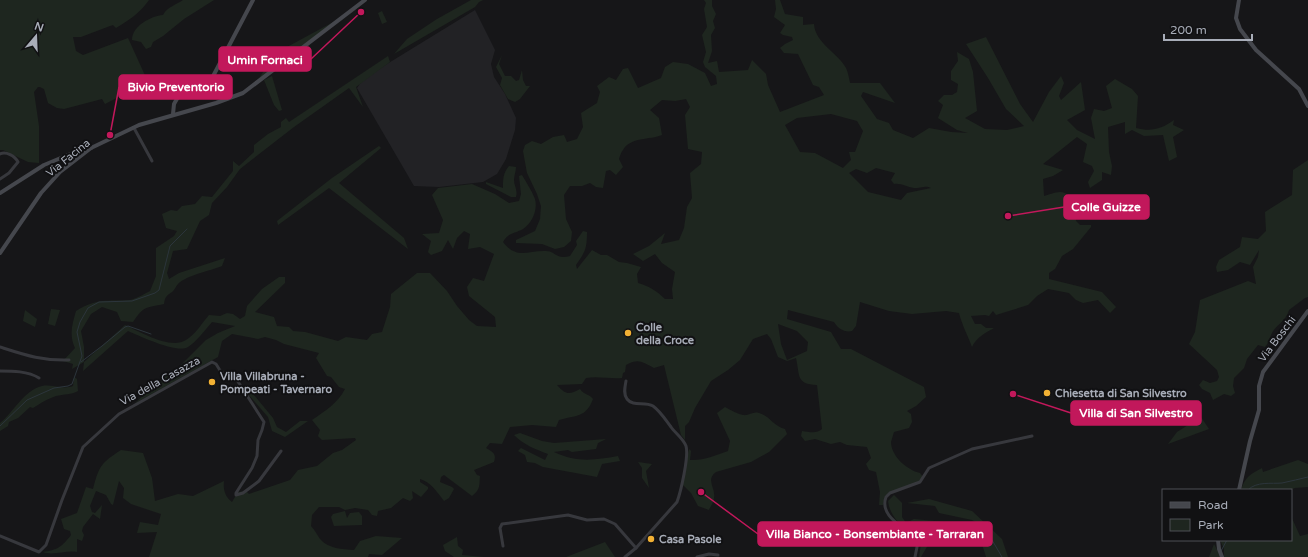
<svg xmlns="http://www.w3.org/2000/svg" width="1308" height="557" viewBox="0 0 1308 557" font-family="'Varela Round',sans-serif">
	<rect width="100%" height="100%" fill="#161618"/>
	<polygon fill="#222225" points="475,10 495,50 491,64 494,77 505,94 516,118 515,130 506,159 497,174 483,182 439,187 414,186 357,88 362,81 387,64"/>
	<g fill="#1e261f" fill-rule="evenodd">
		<path d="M0,0H149C141,12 128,21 116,28L113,25L110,26L81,37H73L76,51L83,55L128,38L148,82L105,104L102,99L64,109L57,108L48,103L44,89L40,87H38L34,92L39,126V163L28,162L3,150H0Z"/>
		<path d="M183,0H214L184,19L163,36L153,42L151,47L146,49L141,42L132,40C132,26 151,16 163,15C167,7 176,5 183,0Z"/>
		<polygon points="471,0 483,0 479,2 475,7 394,54 407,39 437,19"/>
		<path d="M704,0H712V6L716,14L713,21L715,28L711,35L712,51L708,63L717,61L719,72L748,70L752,60L766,74L768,85L780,112L824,95L819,87L813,85L798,54L784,53L780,48L785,44L793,40L792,37L783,35L780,33L785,25L774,17L776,9L775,0H780L785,14L803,17V25L814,24C815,43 838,53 846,68C848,72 849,78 850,83H880L895,103L863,92L861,96L877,119L889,123L893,130L913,138L929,128L951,132L968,133L957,130L938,118L943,105L938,101L944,95H952L957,92L958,84L951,80V71L958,61L957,52L969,59L973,72L977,111L965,118L985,129L1007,130L1024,126L1006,109L988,78L966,44L986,37L1020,104L1033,122L1049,92L1061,76L1064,83L1059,96L1061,100L1081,82L1085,110L1067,120L1077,130L1095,139L1091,118L1094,109L1104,111L1112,108L1106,86L1115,79L1132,89L1138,96L1136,128C1152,132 1161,129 1174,120L1173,125L1184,130L1173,137L1177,157L1169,161L1163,135L1144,136L1132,130L1125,134V122L1108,127L1109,152L1112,166L1111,175L1102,172V180L1090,188L1088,182L1094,171L1092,166L1083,162L1087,144L1077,137L1043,164L1063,170L1053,176L1043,179L1044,196C1048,195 1055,192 1060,192C1074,193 1076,210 1076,221L1080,225H1091V227L1073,249L1062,256L1055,269L1049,273V279L1102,292L1116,307L1110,313L1098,300L1083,303L1076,300L1069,293L1048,289L1037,296L1028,305L996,315L993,311L989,316L985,315L971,316L975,324H981L986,328H994C985,333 976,338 972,347C968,336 962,325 959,313L946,311L912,314L889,311L860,302L856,326L852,331C845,333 837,328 834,322L788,310L787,319L831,332L841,349H851L924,387L926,397L916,406L907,411L911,414L912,422L909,428L894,432C893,435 892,439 891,442C891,456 907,470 920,473L923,477L920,481L885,496L883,505H879L880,492L876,472L869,470L866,464L871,458L867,447L847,445L840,442L831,444L815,439L805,441L801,436L802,431C809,432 817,434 822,429L817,385C796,384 800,376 796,358L787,361L778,357L771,339L767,334L753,339L740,360L728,370L711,381L695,408L689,422L685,426V440L681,435L664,365L654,368C642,362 639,358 626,365L625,372L623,373L622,378C610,379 598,376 586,378L582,384L557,385C566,395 569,395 580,389C584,395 590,394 593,399C586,418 576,415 559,420L556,427L532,425L510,427L502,444L490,443L486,448C492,452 497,453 494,462L474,470L477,475L480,476C479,485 481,489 472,496L444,475L441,477L440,482L452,487L454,489L449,498L444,501C437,492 431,482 420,479V482L428,487V489L421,497L412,491L413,498L410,501L403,498L391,508L378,511L377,516L372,515L368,510L355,508L345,510L339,507H319L312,515L311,526C315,530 317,535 320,539C328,549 343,549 354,550L360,541L376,536L402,538L382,555L369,554L368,557H149L157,532L137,533L140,522L158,525L161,514L131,504L123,498L124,488L119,481L113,505L111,504L106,495L96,491L90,506L92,512L95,513L102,505L100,519L93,514L83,527L82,531L84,535L82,541L77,539V552C66,550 53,556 43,552C57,550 62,547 71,535L70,531L64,529L61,519L77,513L86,487L93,489C99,466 101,463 121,450L143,453L152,478L155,501L178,494L193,496L224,481C223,490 225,497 232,502L238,492L246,491L249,494L290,480L298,470L317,466L333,453L342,450L356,440L355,438L322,440L318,436L320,430L312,420C325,411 338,403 345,389L339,387L331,377L327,376L316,358L319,353L284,344L276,340L265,337L258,339L232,334L222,341L218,357L134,404L165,376L181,365L206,340L218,333L235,326L212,322C206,329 195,343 188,347C177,354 140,336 128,331L83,371L84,362L72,369L73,364L63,361L75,348C69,335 72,325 76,311C99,297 106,302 130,300C136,299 144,294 150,291L156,276V248L174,236L177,231L166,228L162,214L171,210L177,211L182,206L195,204L202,196L212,197L233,171V161L239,166L254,152V145L268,134L281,127V122L286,118L289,122L388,56L390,62L356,87L363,107L349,88L294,127L240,169L227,187L212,203L209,215L200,221L187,249L173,251L167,273L169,279L179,273L225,258L222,266C210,271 187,275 178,284C175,287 175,290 172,292C166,296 165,297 164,304C145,308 144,306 133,322L121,321L117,312L102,307L91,314L81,331L84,347V362L125,325C140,332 171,350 186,340C195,335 202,323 209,315L220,316L227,313L233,314L240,319L245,316L247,306L262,289L279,277H285V283L255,312L274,317L277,326L289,327L293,331L305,332L338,341L346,337L367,340L372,334L382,332L390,307L391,294L417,273H430L447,291L457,306L469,320L477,326L496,327L495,317L469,296L467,287L473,278L484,281L494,254L480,247L468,249L470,234L464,231L457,238L453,249L448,240L442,251L431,255L428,252L431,241L422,234L439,233L443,220L432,195L438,188L472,184L495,194L509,203L519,201L521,194L519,176L522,175C526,182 532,191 535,199C538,210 532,223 523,229C514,234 509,232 503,242C517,260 528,250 546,251C556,251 555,260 570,256L577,245L576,241L583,231L587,232C587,249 585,252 576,265L577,269L592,250L601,255H607L619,262L627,263L641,267L637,274L638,283C649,286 657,291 665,299H673L672,289L675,272L662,263L655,254L643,261L633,254L649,246L665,233L661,244L679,240L684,228L687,207L692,198L690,173L701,164L702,152L688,149L685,115L690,107L686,99L675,101L662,100L650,110L659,118L662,135C650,140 630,137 623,150C621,152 620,156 619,159L623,167L616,175L610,170L606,171L603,188L596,187L590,183L582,186H570L564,195L566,219L572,232L571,241L564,247L555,249L542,244L516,243V240L535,231L540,219L541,206L537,194L527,173L523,151L525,145L532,141L541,144L553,137L564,135L567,142L577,139L583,127L581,113L597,103L600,92L597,86L609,77L616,80L623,69L628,68L638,88L661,78L665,67L673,62L688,64L705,73L711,86L717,84L716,76L705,67L703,62L706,52L702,35L707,27L704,9L706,3ZM831,114L857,121L863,131L855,152H849L851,160L843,168L815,153L800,152L785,125L797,118ZM876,168L895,173L891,180L894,184C901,183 907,187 914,188C921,188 926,185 931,188L907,193L901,200L868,192L849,173L856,169L867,173ZM778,324L797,331L808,342L807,351L787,360L781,344Z"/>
		<polygon points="382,11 387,22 382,24 378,13"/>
		<polygon points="335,21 257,81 274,56 287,47"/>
		<polygon points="502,55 499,64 505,76 511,76 516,81 519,80 522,70 523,80 526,86 530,86 520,99 515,102 508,99 500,85 502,78 496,67"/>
		<polygon points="272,76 282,110 279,111 274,105 264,80"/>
		<polygon points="379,146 381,148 339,183 404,238 408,249 329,188 278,225 277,221 332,178"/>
		<path d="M1308,160V297L1305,298L1289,310C1286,322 1275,325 1271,335C1269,340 1269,342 1265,347L1258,345L1247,359L1244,368L1234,378L1233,386L1235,393L1231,396L1224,394L1213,400L1210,393L1202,389L1199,385L1203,380L1210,383L1217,381L1219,377L1217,370L1189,344L1195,332L1200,300L1248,281L1256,284L1253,267L1258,257L1259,250L1250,265L1240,262L1228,270L1217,272L1216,267L1219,260L1240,247L1242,237L1258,239L1266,231L1265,212L1292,195L1293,170Z"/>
		<path d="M509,166L516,167C516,171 514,176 514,180C514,186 518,190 516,197H511L486,184V182L503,188C503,179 503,173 509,166Z"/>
		<polygon points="51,309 60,310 55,326 48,324"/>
		<polygon points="25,310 37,319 35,327 23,321"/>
		<path d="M74,377L77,379L78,391C71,395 64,394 56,396C47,399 41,403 33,408L30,407L18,418L9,422L8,426L0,431V423C15,411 23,391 42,386C52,384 63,390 73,386Z"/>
		<polygon points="249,389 273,418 277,427 286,432 300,421 308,421 285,437 272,431 268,417 248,394"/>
		<path d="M725,407C731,410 737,414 743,415C749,416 753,411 759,413C770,416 773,426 785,429L787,434L769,452L751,462L716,472C705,480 716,488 714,498C714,502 710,507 709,510L698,506L691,493L682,484L689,449L691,451L690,460C703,461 716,455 728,451L730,441L717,413Z"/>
		<polygon points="1201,417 1209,429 1168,444 1177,432"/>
		<path d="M520,433L542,441L554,443L606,439L598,443L596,449L572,452L568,450L554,452C577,463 595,460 618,456L620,461L602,464L597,477L543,467L535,463L527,462L525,455L518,451L521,448L545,460L548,454C535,449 524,445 514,435Z"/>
		<path d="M1298,460L1308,464V487L1295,488L1289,490H1241C1245,477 1250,474 1262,468L1263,472Z"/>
		<polygon points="638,462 652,464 646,471 649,488 642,478 642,468"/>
		<path d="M894,495L902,503V517L906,523L914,519L976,525V522L972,520L939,513L935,506L907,503L929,499L972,511L1002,539L1008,557H986L982,544L968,534L944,536L928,545L921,557H919L921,543C908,531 890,520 888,501Z"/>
		<polygon points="345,511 347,518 350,513 359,512 362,516 362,525 334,526 331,517 333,514"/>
		<polygon points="1291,516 1300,536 1308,534 1308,557 1224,557 1224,549 1220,540 1291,540"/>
		<polygon points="457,537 458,546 463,550 462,555 484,557 454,557 445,551 443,545"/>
		<polygon points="605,542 615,557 566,557"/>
		<polygon points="1214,544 1221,557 1209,557"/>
	</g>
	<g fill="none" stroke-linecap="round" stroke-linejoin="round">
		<g stroke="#2c353c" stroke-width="1">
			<polyline points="81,362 102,346 125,327 128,326 151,334"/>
			<polyline points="0,426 27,400 54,388 68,386 72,384 82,356 77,332 80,322 88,308 99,302 132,301 155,293 159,290 170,246 187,229"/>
			<path d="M1248,490C1256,481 1272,484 1282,483C1291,481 1300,479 1308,477"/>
			<polyline points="920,531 951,527 966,530 984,535 992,540 1002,557"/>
			<polyline points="1221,551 1227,540"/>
		</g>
		<g stroke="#37383d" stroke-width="3">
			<polyline points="134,128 152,161"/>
			<path d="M0,154C6,151 15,156 18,162L9,173L0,179"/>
			<path d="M0,347C25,355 42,361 69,360"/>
			<path d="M0,371C12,371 28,371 39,378"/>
			<polyline points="0,536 39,552 46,545 62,500 83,447 119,414 212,362 216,364 221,372 237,380 264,422 262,430 258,440 257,456 252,468 236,493 236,495 243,493 259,481 281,451"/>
			<polyline points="503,546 500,528 502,524 568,515 587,520 604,519 615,524 636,548"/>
			<path d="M625,557L636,548L677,502C681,491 689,456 686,446C683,438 675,433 671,427C665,419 660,411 653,406C645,401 633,407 627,399C623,394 625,387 626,381"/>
			<polyline points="697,557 709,554 718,555"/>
			<path d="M915,557L918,542C911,529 878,519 886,497L890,493L920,482L929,468L972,449L1032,436"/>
		</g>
		<g stroke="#45474d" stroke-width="4">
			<polyline points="1239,0 1236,18 1240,29 1256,50 1299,89 1308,106"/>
			<polyline points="173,114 174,104 178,97 202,90 210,82 253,0"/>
			<polyline points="0,193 44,165 87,147 91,148"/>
			<polyline points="0,253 41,193 60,172 91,148 139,125 216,103 243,93 365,0"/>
			<polyline points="1239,490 1250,441 1259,410 1259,386 1263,372 1308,311"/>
			<polyline points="1218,540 1219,549 1222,557"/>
		</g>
	</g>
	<g fill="#f2b134" stroke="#111113" stroke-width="1.5">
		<circle cx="628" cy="333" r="4"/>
		<circle cx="212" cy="382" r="4"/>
		<circle cx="1047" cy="393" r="4"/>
		<circle cx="651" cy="539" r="4"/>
	</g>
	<g text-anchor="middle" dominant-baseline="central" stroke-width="4" stroke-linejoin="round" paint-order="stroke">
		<g font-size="11" fill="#a8adb8" stroke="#111113">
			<text transform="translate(68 158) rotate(-39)">Via Facina</text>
			<text transform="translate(1277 339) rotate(-53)">Via Boschi</text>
			<text transform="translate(160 381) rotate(-29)">Via della Casazza</text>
		</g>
		<g font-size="11" font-weight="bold" fill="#a8adb8" stroke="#111113" text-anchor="start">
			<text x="636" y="327">Colle<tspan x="636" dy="13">della Croce</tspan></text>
			<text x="220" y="376">Villa Villabruna -<tspan x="220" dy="13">Pompeati - Tavernaro</tspan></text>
			<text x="1055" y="393">Chiesetta di San Silvestro</text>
			<text x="659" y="539">Casa Pasole</text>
		</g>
	</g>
	<path fill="none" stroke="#c2185b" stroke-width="1.5" d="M361 12L311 59M110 135L119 87M1008 216L1064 207M1013 394L1071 413M701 492L758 534"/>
	<g fill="#c2185b" stroke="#111113" stroke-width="1.5">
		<circle cx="361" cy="12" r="4"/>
		<circle cx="110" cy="135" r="4"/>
		<circle cx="1008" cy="216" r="4"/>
		<circle cx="1013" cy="394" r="4"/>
		<circle cx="701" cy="492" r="4"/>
	</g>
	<g fill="#c2185b" stroke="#c2185b" stroke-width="1.5">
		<rect x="219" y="47" width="92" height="24" rx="4"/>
		<rect x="119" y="75" width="113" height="24" rx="4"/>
		<rect x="1064" y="195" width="85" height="24" rx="4"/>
		<rect x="1071" y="401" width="130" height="24" rx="4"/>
		<rect x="758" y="522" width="234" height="24" rx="4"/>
	</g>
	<g font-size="12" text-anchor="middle" font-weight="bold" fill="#fff">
		<text x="265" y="64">Umin Fornaci</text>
		<text x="176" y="91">Bivio Preventorio</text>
		<text x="1106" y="211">Colle Guizze</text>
		<text x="1136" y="417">Villa di San Silvestro</text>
		<text x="875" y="538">Villa Bianco - Bonsembiante - Tarraran</text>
	</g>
	<rect x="1162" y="489" width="130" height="52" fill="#111113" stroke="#4d4f55"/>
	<rect x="1170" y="502" width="20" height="6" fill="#45474d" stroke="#4d4f55"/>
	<text x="1198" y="509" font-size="12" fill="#a8adb8">Road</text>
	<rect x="1170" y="519" width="20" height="12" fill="#1e261f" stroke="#4d4f55"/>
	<text x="1198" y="529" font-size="12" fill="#a8adb8">Park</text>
	<g transform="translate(36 36) rotate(19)" stroke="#111113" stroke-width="3" paint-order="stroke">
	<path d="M0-3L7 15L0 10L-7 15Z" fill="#a8adb8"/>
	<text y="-6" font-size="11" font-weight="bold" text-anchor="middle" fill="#a8adb8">N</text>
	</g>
	<path d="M1164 34v6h88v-6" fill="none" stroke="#a8adb8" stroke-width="2"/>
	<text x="1170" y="34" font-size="12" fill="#a8adb8" stroke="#111113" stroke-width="3" paint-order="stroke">200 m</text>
</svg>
